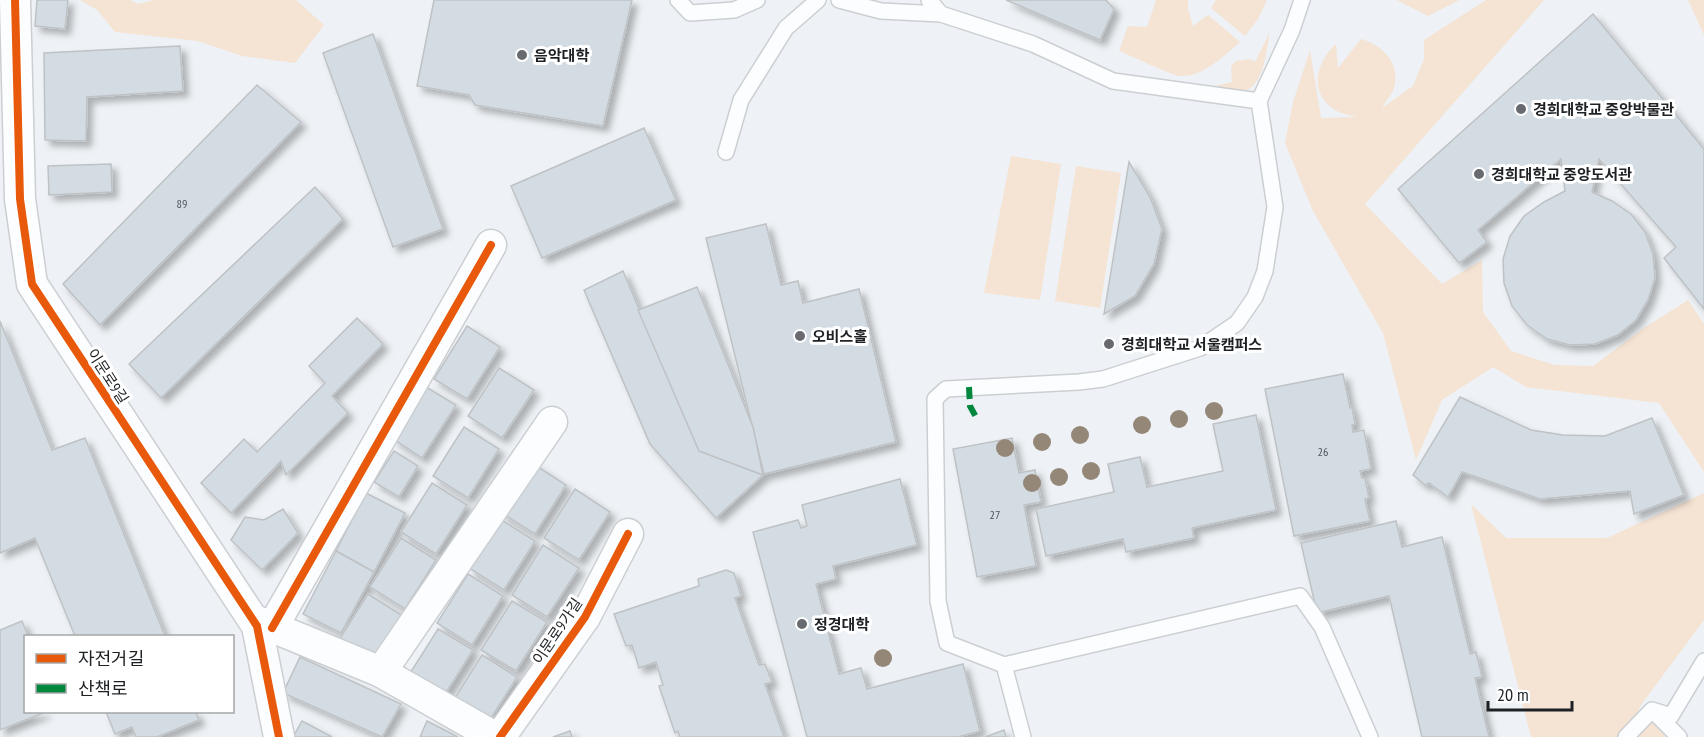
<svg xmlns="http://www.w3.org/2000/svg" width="1704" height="737" viewBox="0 0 1704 737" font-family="'PT Sans Narrow','Noto Sans KR',sans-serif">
	<defs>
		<filter id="shadow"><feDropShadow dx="5.5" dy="5.5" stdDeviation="3" flood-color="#0004"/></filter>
	</defs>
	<rect width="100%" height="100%" fill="#eef2f6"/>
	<g fill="#f5e3d3">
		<polygon points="80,0 130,0 138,4 154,0 296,0 324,25 295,63 242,56 198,41 115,32 97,10"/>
		<path d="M1156,0H1188V9L1193,26L1208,15L1240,42C1225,55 1202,78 1180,76C1168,74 1132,56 1119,51L1128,26L1147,27Z"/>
		<polygon points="1216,0 1267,0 1258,19 1245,36 1211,8"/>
		<polygon points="1397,0 1459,0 1428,16"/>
		<path d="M1486,0H1544L1365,204L1442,284L1482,260L1483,312L1511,351L1555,365L1593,366L1644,328L1688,300L1704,324V472L1659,403L1526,387L1493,367L1442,400L1416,460L1383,333L1313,211L1285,143L1293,102L1310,50L1321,118L1356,117C1351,115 1341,114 1335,110C1308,93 1316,62 1336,44L1338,68L1361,39C1382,45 1401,63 1394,88C1391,96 1385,102 1382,108L1413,86L1424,59V40Z"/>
		<polygon points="1688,0 1704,0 1704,35"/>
		<path d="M1270,32C1265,55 1265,90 1236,94C1227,95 1216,90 1207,88L1232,82L1231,67L1236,61L1249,59L1255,62Z"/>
		<polygon points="1011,156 1061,164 1040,300 984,293"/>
		<polygon points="1076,166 1121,173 1100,308 1055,301"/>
		<polygon points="1704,493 1704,620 1641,705 1627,737 1531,737 1471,504 1506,538 1607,538"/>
		<polygon points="1652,710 1677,737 1636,737"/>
	</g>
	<g fill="#d4dce3" stroke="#bfc2c5" stroke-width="1.5" filter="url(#shadow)">
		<polygon points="37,0 68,0 65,29 35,26"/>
		<polygon points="434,0 632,0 603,126 475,105 469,95 417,86"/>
		<polygon points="1006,0 1106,0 1114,9 1100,40"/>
		<polygon points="1593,14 1704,149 1704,309 1664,258 1676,247 1599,159 1592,192 1612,201 1631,214 1645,232 1653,254 1655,278 1648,300 1636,320 1618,335 1595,344 1570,345 1547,339 1527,325 1512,306 1504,283 1503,259 1510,236 1524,216 1544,202 1565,191 1561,159 1478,230 1487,242 1459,263 1398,189"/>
		<polygon points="373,34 443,229 393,247 323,53"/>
		<polygon points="180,46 183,91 87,97 86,141 45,140 44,53"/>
		<polygon points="257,85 301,122 100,325 63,284"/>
		<polygon points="644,128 676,200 542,258 511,186"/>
		<polygon points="1129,162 1150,197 1162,229 1154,264 1135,296 1104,314"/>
		<polygon points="111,164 112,192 49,195 48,166"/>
		<polygon points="315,187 343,219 161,398 129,364"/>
		<polygon points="766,224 781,285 798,281 803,303 859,289 896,442 764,474 706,238"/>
		<polygon points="623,271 699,451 763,475 716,518 650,444 584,290"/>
		<polygon points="697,287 753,427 763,475 699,451 638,310"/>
		<polygon points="357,318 383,344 332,396 348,413 286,475 281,461 231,513 201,483 244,439 257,452 325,383 309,366"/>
		<polygon points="0,321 52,450 85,438 165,636 75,636 35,538 0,553"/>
		<polygon points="467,326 500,347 467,399 434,379"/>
		<polygon points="499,368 534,390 502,438 468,416"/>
		<polygon points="1343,374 1350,408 1352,407 1355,424 1352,425 1353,432 1364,430 1371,469 1360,471 1362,478 1365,478 1369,498 1365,499 1370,521 1294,536 1265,389"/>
		<polygon points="426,387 456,405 422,458 393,439"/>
		<polygon points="1460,397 1531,430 1563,435 1605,436 1652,418 1684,495 1634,514 1630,491 1540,499 1462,472 1448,497 1429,483 1425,485 1413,475"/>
		<polygon points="1256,415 1276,510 1192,528 1194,538 1126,552 1123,539 1046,556 1036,509 1114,492 1108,464 1140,457 1147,487 1223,471 1213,424"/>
		<polygon points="464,427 499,449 468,498 433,476"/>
		<polygon points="1012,438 1019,473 1035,470 1041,502 1024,505 1036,566 977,577 953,449"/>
		<polygon points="394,451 418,466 399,497 374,482"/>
		<polygon points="532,463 566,485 535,534 500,512"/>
		<polygon points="900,479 917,545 833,566 836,579 816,584 839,674 861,668 867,689 963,664 980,731 958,737 807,737 753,532 798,520 801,528 807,526 802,505"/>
		<polygon points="432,483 467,505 436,554 401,532"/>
		<polygon points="575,489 610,512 579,560 544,538"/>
		<polygon points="366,493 405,513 374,572 336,551"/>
		<polygon points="283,509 298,533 262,570 231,540 245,517 264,520"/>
		<polygon points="500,519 535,541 504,590 469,568"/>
		<polygon points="1396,521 1402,547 1442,537 1470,654 1476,652 1482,677 1475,678 1489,737 1422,737 1389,596 1317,613 1301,543"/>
		<polygon points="401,538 436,560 405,609 370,587"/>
		<polygon points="543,545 579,568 547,617 512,595"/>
		<polygon points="336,551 374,572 341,633 303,614"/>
		<polygon points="726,570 734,573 741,596 735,598 759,665 765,664 772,682 765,684 784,737 680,737 678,731 675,733 659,686 663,685 656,662 639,668 632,645 626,646 614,614 699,586 698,579"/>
		<polygon points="468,574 503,596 472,645 437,623"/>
		<polygon points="368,594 403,616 372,664 337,643"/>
		<polygon points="512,601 547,622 516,671 481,650"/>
		<polygon points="22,621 28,636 26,636 26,712 46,712 0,730 0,630"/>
		<polygon points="438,629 473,650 442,699 407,678"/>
		<polygon points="482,655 517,677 486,726 451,704"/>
		<polygon points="300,657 401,704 382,737 283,693"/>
		<polygon points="106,712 196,712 199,720 157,737 136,737 132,727 115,734"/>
		<polygon points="302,721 332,737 293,737"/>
		<polygon points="427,721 458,737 420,737"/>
		<polygon points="1004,730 1006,737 985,737"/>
		<polygon points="570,731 572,737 553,737"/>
	</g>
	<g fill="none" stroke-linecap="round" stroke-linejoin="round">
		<defs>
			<g id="service">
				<polyline points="678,0 690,13 734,10 757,0"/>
				<polyline points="839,0 881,11 941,14"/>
				<polyline points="929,0 941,14 1033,44 1113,81 1259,101"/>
				<polyline points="1302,0 1292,30 1259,101 1275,207 1265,271 1255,297 1237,323 1200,348 1103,379 1079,382 946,389 935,399 938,601 947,643 1004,665 1300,596 1322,627 1370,737"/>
				<polyline points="726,152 741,100 786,28 818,0"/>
				<polyline points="1004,665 1023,737"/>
				<polyline points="1654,712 1679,737"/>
				<polyline points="1626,737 1652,710 1671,716 1704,661"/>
			</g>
			<g id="minor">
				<polyline points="15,0 20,199 32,284 257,626 279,737"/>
				<polyline points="255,620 381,672 495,737"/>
				<polyline points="272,628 491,245"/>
				<polyline points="381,672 552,422"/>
				<polyline points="500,737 585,617 628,534"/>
			</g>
		</defs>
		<use href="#service" stroke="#cbcfd2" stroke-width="18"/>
		<use href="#minor" stroke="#cbcfd2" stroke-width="33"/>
		<use href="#service" stroke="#fcfdfe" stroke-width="15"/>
		<use href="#minor" stroke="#fcfdfe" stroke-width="30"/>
		<polyline stroke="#00873e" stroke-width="6" stroke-dasharray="12 6" stroke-linecap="butt" points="969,387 970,406 977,419"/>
		<defs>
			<g id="cycleway">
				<polyline points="15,0 20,199 32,284 257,626 279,737"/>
				<polyline points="272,628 491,245"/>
				<polyline points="500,737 585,617 628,534"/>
			</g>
		</defs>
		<use href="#cycleway" stroke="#fff" stroke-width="11"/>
		<use href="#cycleway" stroke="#e8590c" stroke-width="8"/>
	</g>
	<g fill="#958777">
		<circle cx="1214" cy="411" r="9"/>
		<circle cx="1179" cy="419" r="9"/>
		<circle cx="1142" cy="425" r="9"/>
		<circle cx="1080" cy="435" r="9"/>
		<circle cx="1042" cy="442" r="9"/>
		<circle cx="1005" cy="448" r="9"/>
		<circle cx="1091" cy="471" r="9"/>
		<circle cx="1059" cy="477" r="9"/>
		<circle cx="1032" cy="483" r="9"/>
		<circle cx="883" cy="658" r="9"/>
	</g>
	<g fill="#676a6e" stroke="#fff" stroke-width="2">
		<circle cx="522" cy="55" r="6"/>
		<circle cx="1521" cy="109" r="6"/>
		<circle cx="1479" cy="174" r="6"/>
		<circle cx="800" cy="336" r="6"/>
		<circle cx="1109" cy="344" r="6"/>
		<circle cx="802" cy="624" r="6"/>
	</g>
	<g text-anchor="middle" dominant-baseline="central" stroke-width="6" stroke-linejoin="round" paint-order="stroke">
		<g font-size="12" fill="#4e5357">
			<text x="182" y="203">89</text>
			<text x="1323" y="451">26</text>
			<text x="995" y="514">27</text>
		</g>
		<g font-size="15" font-weight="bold" fill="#1e2124" stroke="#fff" text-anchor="start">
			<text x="534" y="55">음악대학</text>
			<text x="1533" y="109">경희대학교 중앙박물관</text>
			<text x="1491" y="174">경희대학교 중앙도서관</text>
			<text x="812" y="336">오비스홀</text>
			<text x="1121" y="344">경희대학교 서울캠퍼스</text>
			<text x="814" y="624">정경대학</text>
		</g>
		<g font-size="15" fill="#1e2124" stroke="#fff">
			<text transform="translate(108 376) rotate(57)">이문로9길</text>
			<text transform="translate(557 631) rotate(-56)">이문로9가길</text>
		</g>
	</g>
	<rect x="24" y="635" width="210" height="78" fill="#ffffff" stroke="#a5a6a7" stroke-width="1.5"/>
	<rect x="36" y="654" width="30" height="9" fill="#e8590c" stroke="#a5a6a7" stroke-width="1.5"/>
	<text x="78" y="665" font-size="18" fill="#1e2124">자전거길</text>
	<rect x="36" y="684" width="30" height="9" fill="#00873e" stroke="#a5a6a7" stroke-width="1.5"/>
	<text x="78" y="695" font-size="18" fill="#1e2124">산책로</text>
	<path d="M1488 701v9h84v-9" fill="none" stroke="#1e2124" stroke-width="3"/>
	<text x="1497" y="701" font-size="18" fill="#1e2124" stroke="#ffffff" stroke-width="4.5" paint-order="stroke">20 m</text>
</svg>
